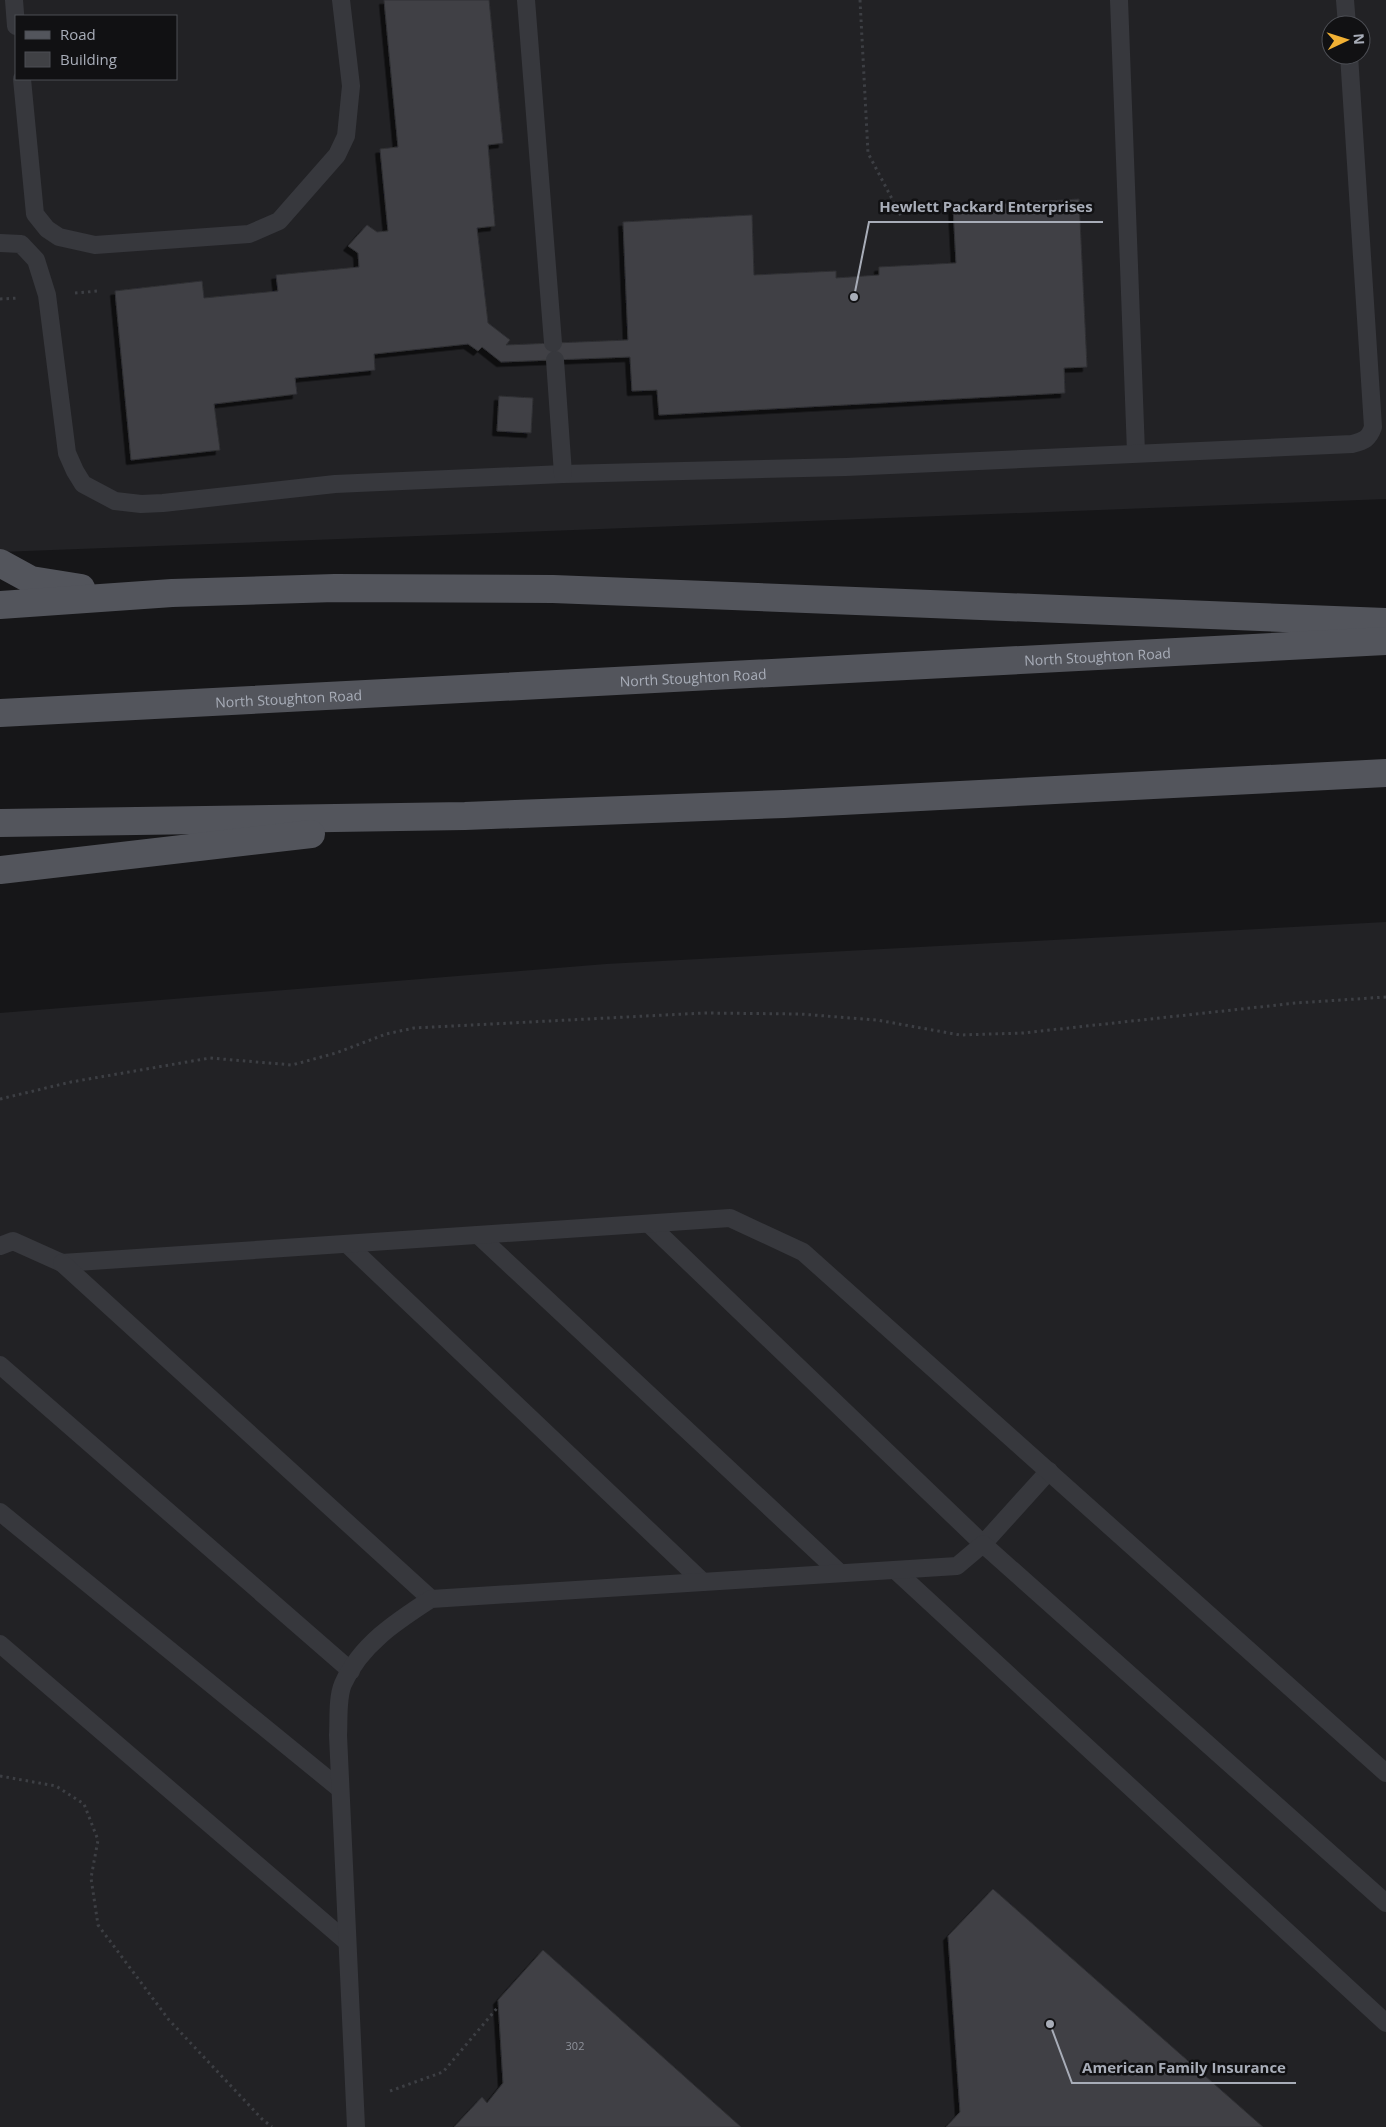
<svg xmlns="http://www.w3.org/2000/svg" width="1386" height="2127" viewBox="0 0 1386 2127" font-family="'Open Sans',sans-serif">
	<defs>
		<filter id="shadow"><feDropShadow dx="-4.5" dy="4.5" stdDeviation="0" flood-color="#0009"/></filter>
	</defs>
	<rect width="100%" height="100%" fill="#161618"/>
	<g fill="#222225" fill-rule="evenodd">
		<path d="M0,0H1386V499L0,552ZM16,16H176V79H16ZM1331,25H1361V55H1331Z"/>
		<polygon points="1386,922 1386,2127 0,2127 0,1013 606,964"/>
	</g>
	<g fill="#404145" stroke="#303034" filter="url(#shadow)">
		<polygon points="384,0 489,0 503,143 488,145 495,226 477,228 488,323 510,340 506,345 628,340 623,222 752,215 754,275 836,271 836,278 879,275 879,267 956,263 953,207 1079,199 1087,367 1064,368 1065,393 659,415 657,390 632,391 630,357 501,362 482,347 478,351 468,344 374,354 375,370 295,378 297,394 214,404 220,450 131,460 115,291 202,281 204,298 278,291 276,275 359,267 358,253 348,246 367,225 377,232 388,231 380,149 398,147"/>
		<polygon points="499,396 533,398 531,433 497,431"/>
		<polygon points="993,1889 1263,2127 946,2127 960,2112 948,1936"/>
		<polygon points="543,1950 741,2127 454,2127 482,2097 487,2103 503,2083 498,2000"/>
	</g>
	<g fill="none" stroke-linecap="round" stroke-linejoin="round">
		<g stroke="#3d3f44" stroke-width="3" stroke-dasharray="2.5 4" stroke-linecap="butt">
			<polyline points="860,0 868,153 901,216"/>
			<polyline points="75,293 98,291"/>
			<polyline points="0,299 19,298"/>
			<polyline points="0,1099 71,1082 210,1058 292,1065 336,1053 386,1034 414,1028 704,1013 800,1014 877,1020 960,1035 1023,1033 1296,1003 1386,997"/>
			<polyline points="0,1776 56,1786 84,1804 98,1840 91,1878 98,1925 169,2020 262,2119 272,2127"/>
			<polyline points="390,2091 443,2072 498,2007"/>
		</g>
		<g stroke="#37383d" stroke-width="18">
			<polyline points="14,0 16,26"/>
			<polyline points="526,0 553,343"/>
			<polyline points="1119,0 1136,452"/>
			<polyline points="1345,0 1347,25"/>
			<polyline points="22,79 35,214 47,229 59,237 95,245 249,234 279,221 337,155 346,136 351,86 341,0"/>
			<path d="M0,243L21,244L36,260L47,295L67,453L75,471L83,484L115,501L141,504L163,503L335,484L563,474L846,467L1352,444C1364,441 1369,439 1373,427L1349,55"/>
			<polyline points="555,360 563,474"/>
			<polyline points="649,1224 983,1544 1049,1471"/>
			<polyline points="478,1235 840,1573"/>
			<polyline points="347,1244 703,1582"/>
			<polyline points="0,1246 13,1241 62,1263 730,1218 803,1252 1386,1773"/>
			<polyline points="62,1263 431,1599"/>
			<polyline points="0,1365 351,1671"/>
			<polyline points="0,1512 340,1789"/>
			<polyline points="895,1570 1386,2023"/>
			<polyline points="0,1644 347,1942"/>
			<path d="M356,2127L338,1735C339,1720 337,1698 343,1684C360,1645 397,1621 431,1599L957,1566L983,1544L1386,1903"/>
		</g>
		<g stroke="#53555c" stroke-width="28">
			<polyline points="0,563 31,580 81,588"/>
			<polyline points="0,605 172,593 335,588 553,589 1386,622"/>
			<path id="s1" d="M0,713L1386,641"/>
			<polyline points="0,823 465,816 784,804 1386,773"/>
			<polyline points="0,870 311,834"/>
		</g>
	</g>
	<g text-anchor="middle" dominant-baseline="central" stroke-width="5" stroke-linejoin="round" paint-order="stroke">
		<g font-size="11" fill="#8e929b">
			<text x="575" y="2045">302</text>
		</g>
		<g font-size="14" fill="#a8adb8" stroke="#111113">
			<text stroke="none"><textPath href="#s1" startOffset="1099">North Stoughton Road</textPath></text>
			<text stroke="none"><textPath href="#s1" startOffset="694">North Stoughton Road</textPath></text>
			<text stroke="none"><textPath href="#s1" startOffset="289">North Stoughton Road</textPath></text>
		</g>
	</g>
	<path fill="none" stroke="#a8adb8" stroke-width="2" d="M854 297L869 222H1103M1050 2024L1072 2083H1296"/>
	<g fill="#a8adb8" stroke="#111113" stroke-width="2">
		<circle cx="854" cy="297" r="5"/>
		<circle cx="1050" cy="2024" r="5"/>
	</g>
	<g font-size="15" text-anchor="middle" font-weight="bold" fill="#a8adb8" stroke="#111113" stroke-width="5" stroke-linejoin="round" paint-order="stroke">
		<text x="986" y="212">Hewlett Packard Enterprises</text>
		<text x="1184" y="2073">American Family Insurance</text>
	</g>
	<rect x="15" y="15" width="162" height="65" fill="#111113" stroke="#4d4f55"/>
	<rect x="25" y="31" width="25" height="8" fill="#53555c" stroke="#4d4f55"/>
	<text x="60" y="40" font-size="15" fill="#a8adb8">Road</text>
	<rect x="25" y="52" width="25" height="15" fill="#404145" stroke="#4d4f55"/>
	<text x="60" y="65" font-size="15" fill="#a8adb8">Building</text>
	<g transform="translate(1346 40) rotate(86)"><circle r="24" fill="#111113" stroke="#4d4f55"/>
	<path d="M0-4L9 19L0 12L-9 19Z" fill="#f2b134"/>
	<text y="-8" font-size="14" font-weight="bold" text-anchor="middle" fill="#a8adb8">N</text>
	</g>
</svg>
